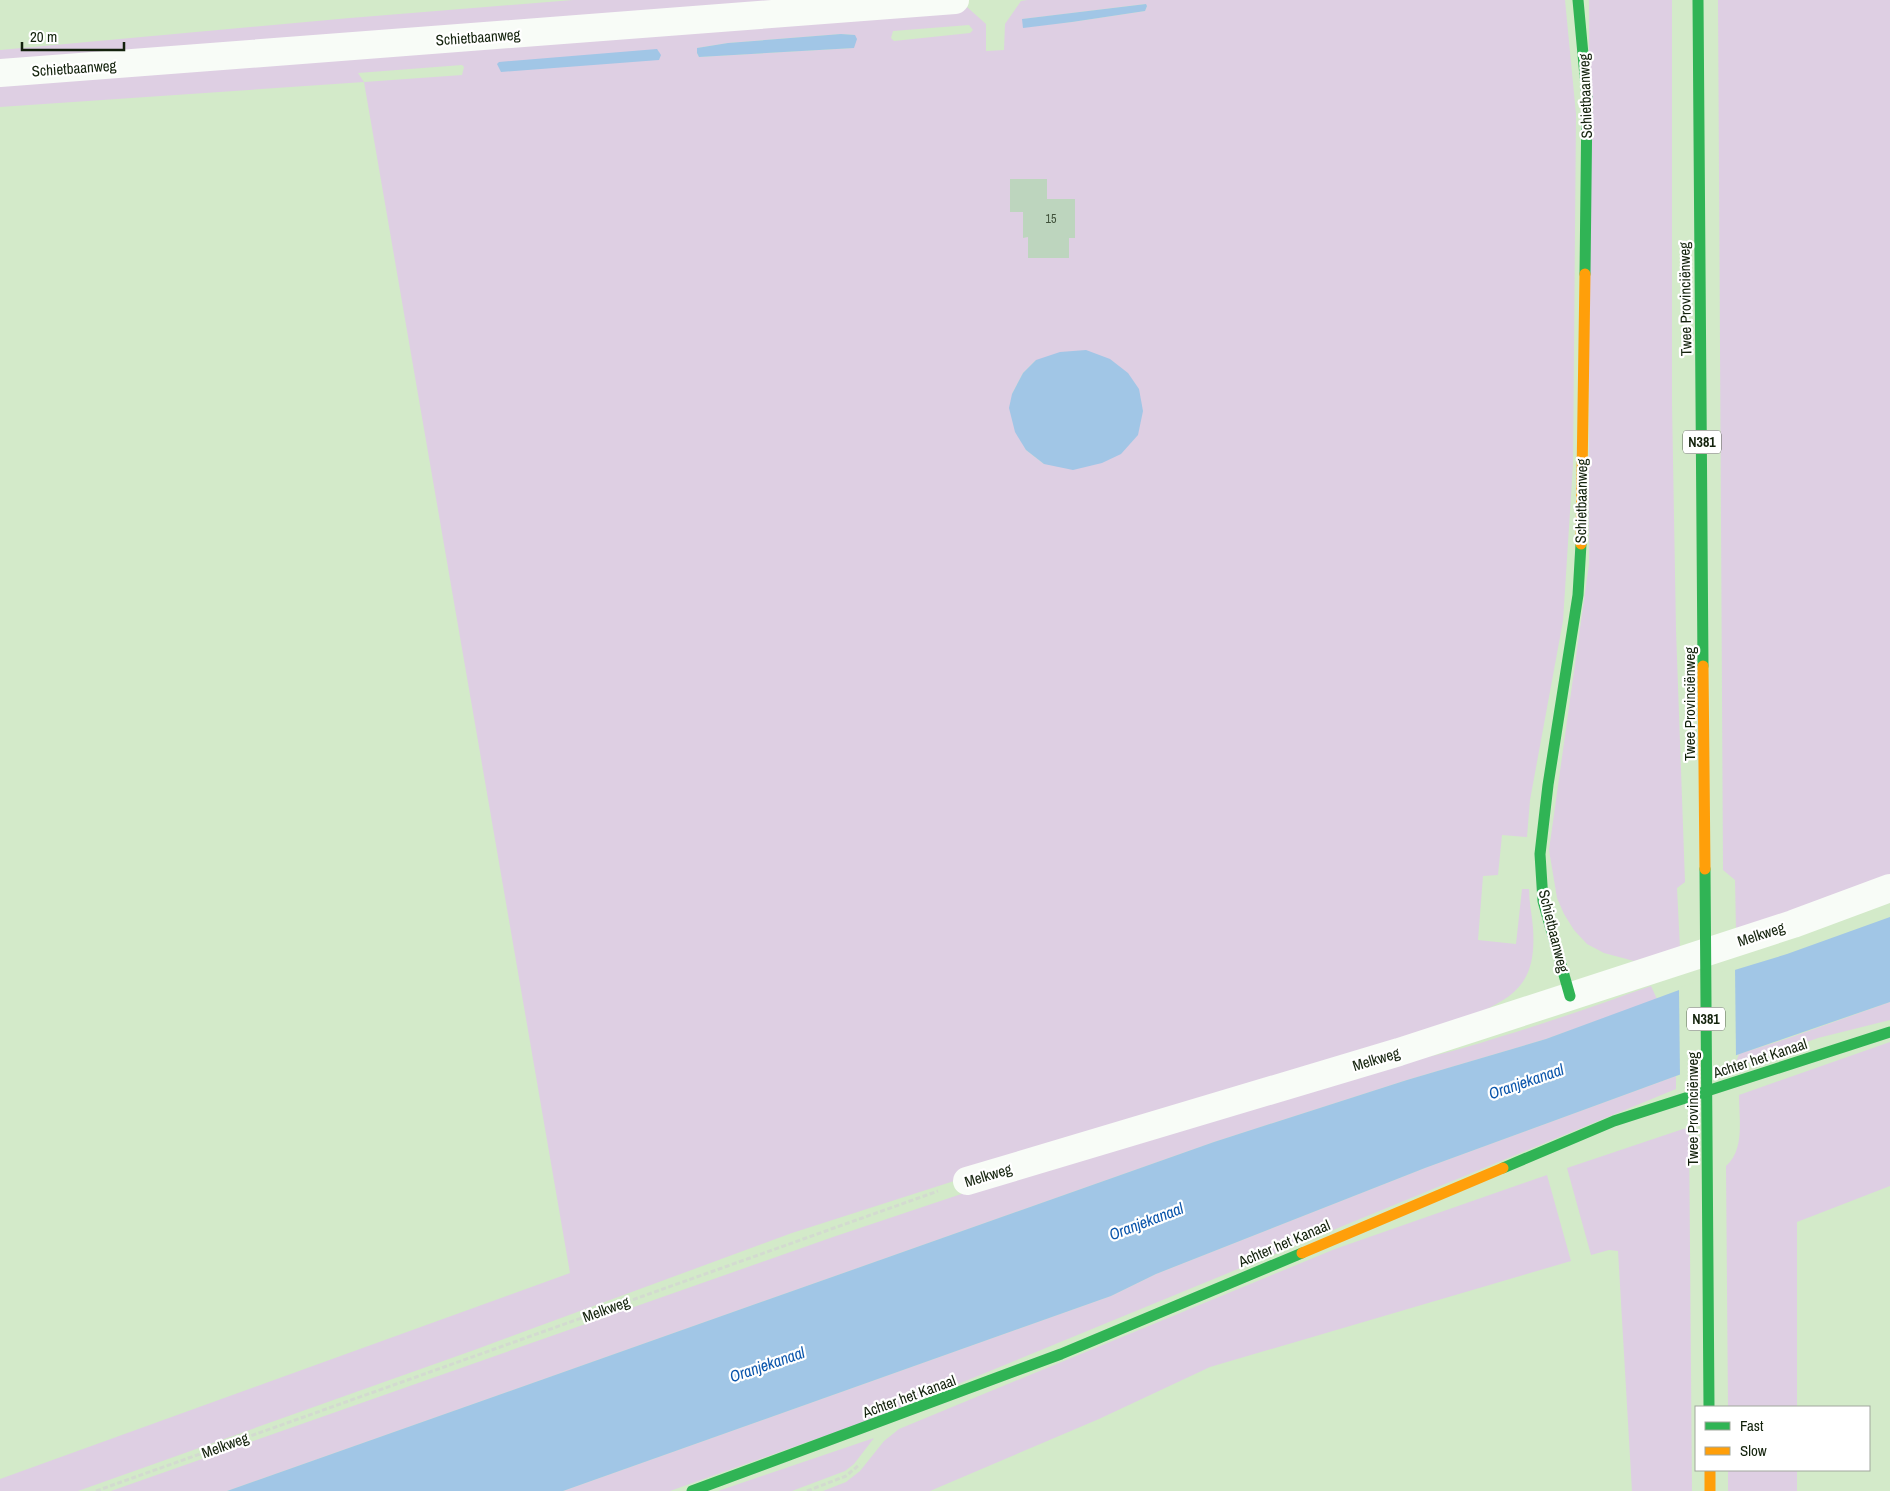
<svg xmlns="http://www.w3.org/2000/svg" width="1890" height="1491" viewBox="0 0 1890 1491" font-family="'Archivo Narrow',sans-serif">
	<rect width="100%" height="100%" fill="#d3eac9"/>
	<g fill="#decfe3" fill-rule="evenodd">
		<polygon points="573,0 872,0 0,67 0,50 350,18"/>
		<path d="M1027,0H1565L1576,114L1573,465L1563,621L1530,800L1527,837L1502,835L1498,875L1483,876L1478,940L1516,944L1522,889H1529C1529,902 1532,915 1533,928C1536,974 1523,994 1480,1012L792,1233L477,1349L78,1491H0V1479L570,1273L364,82L0,107V81L967,7L986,24V51L1004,50L1005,24L1021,1ZM1145,4L1147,6L1145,11L1072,22L1023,27V19ZM969,25L973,30L970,33L894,41L891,38L893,31ZM841,34L855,35L854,48L699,57L697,53V48L728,43ZM462,65L464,67L462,75L364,82L358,73ZM1036,360L1044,464L1026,450L1012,394L1023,373Z"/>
		<polygon points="1589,0 1672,0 1672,404 1676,630 1685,882 1677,888 1680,948 1634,961 1604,953 1587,944 1574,930 1564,914 1557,898 1549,850 1589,564"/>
		<polygon points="1718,0 1890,0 1890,876 1736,930 1735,880 1723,870"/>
		<path d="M1651,986L1657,999L1546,1039L1407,1080L1214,1142L227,1491H111L833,1237L1033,1170L1399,1062C1436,1057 1471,1046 1506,1035C1555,1020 1603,1003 1651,986Z"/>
		<polygon points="1890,1002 1890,1020 1818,1038 1734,1068 1739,1054 1786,1039"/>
		<path d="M1890,1042V1186L1797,1222V1407H1728L1726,1166C1745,1150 1739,1118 1739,1095Z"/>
		<polygon points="1676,1076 1676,1089 878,1417 670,1491 563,1491 1111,1296 1156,1274 1425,1168"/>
		<polygon points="1689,1127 1692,1491 1632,1491 1618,1251 1609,1250 1591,1255 1567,1168"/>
		<polygon points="1547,1175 1571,1261 1210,1367 1099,1419 930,1491 823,1491 846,1482 860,1471 884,1441 899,1429 1335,1249"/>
		<polygon points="874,1438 854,1464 845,1471 792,1491 718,1491"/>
		<rect x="1728" y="1470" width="69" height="21"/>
	</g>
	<g fill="#a1c6e6">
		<polygon points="1146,4 1147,6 1145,11 1072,22 1023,28 1022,19"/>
		<polygon points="841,34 855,35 857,39 854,48 699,57 697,53 697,48 728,43"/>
		<polygon points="657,49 661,55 659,60 501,72 497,64 499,62"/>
		<polygon points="1086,350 1110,359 1128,373 1139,389 1143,411 1138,435 1121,454 1102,463 1073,470 1044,464 1026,450 1015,432 1009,408 1012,394 1023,373 1036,360 1060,352"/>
		<polygon points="1890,917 1890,1002 1676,1076 1425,1168 1156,1274 1111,1296 563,1491 227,1491 1214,1142 1407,1080 1546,1039 1728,972 1787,954"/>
	</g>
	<polygon fill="#d3eac9" points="1735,967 1736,1058 1680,1078 1679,988"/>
	<polygon fill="#bdd5be" points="1010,179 1047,179 1047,199 1075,199 1075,238 1069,238 1069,258 1028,258 1028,237 1023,238 1023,212 1010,212"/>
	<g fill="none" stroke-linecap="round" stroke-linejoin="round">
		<g stroke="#d3dbd0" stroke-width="3" stroke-dasharray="5 2.5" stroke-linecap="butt">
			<polyline points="96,1491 938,1191"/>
			<polyline points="807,1491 846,1476 860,1464"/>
		</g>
		<g stroke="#f8fcf7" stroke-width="28">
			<polyline points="0,73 955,0"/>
			<polyline points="967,1181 1399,1052 1793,924 1890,888"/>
		</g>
		<g stroke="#30b455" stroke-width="11">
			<polyline points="1578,0 1587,98 1585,274"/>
			<polyline points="1698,0 1703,666"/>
			<polyline points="1705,869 1709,1407"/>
			<polyline points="1570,996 1543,901 1540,854 1548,785 1578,595 1581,544"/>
			<polyline points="1503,1168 1614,1121 1890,1032"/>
			<polyline points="692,1491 1061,1354 1302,1253"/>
		</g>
		<g stroke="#ff9f0a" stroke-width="11">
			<polyline points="1581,544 1585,274"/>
			<polyline points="1703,666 1705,869"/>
			<polyline points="1302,1253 1503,1168"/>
			<polyline points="1710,1470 1710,1491"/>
		</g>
	</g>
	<g text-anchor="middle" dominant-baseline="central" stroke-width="4.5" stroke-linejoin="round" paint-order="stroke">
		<g font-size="12" fill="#3f503a">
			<text x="1051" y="219">15</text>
		</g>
		<g fill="#fff" stroke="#5a6455" stroke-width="1">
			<rect x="1683" y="430.5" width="38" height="23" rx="4"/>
			<rect x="1687" y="1007.5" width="38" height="23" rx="4"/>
		</g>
		<g font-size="14" font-weight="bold" fill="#13220c">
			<text x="1702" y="442">N381</text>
			<text x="1706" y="1019">N381</text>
		</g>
		<g font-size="15" fill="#13220c" stroke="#fff">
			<text transform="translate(478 37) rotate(-4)">Schietbaanweg</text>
			<text transform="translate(74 68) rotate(-4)">Schietbaanweg</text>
			<text transform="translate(1585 96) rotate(-92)">Schietbaanweg</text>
			<text transform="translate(1685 299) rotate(-91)">Twee Provinciënweg</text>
			<text transform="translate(1581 501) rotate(-89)">Schietbaanweg</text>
			<text transform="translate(1689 704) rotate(-90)">Twee Provinciënweg</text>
			<text transform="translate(1554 931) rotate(76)">Schietbaanweg</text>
			<text transform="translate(1761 934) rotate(-18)">Melkweg</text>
			<text transform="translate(1760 1058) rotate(-18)">Achter het Kanaal</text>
			<text transform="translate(1376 1059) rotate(-17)">Melkweg</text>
			<text transform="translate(1692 1109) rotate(-90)">Twee Provinciënweg</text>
			<text transform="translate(988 1175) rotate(-17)">Melkweg</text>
			<text transform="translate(1284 1243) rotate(-23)">Achter het Kanaal</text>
			<text transform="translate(606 1309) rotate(-20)">Melkweg</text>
			<text transform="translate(909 1396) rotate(-20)">Achter het Kanaal</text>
			<text transform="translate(225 1445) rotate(-20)">Melkweg</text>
		</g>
		<g font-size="16" font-style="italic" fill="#0a55ab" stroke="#fff">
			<text transform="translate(1526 1081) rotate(-19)">Oranjekanaal</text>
			<text transform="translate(1146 1221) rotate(-21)">Oranjekanaal</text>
			<text transform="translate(767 1364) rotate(-19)">Oranjekanaal</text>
		</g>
	</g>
	<rect x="1695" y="1406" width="175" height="65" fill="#ffffff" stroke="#a1a79e"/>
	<rect x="1705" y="1422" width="25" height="8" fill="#30b455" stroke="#a1a79e"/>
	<text x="1740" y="1431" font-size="15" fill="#13220c">Fast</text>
	<rect x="1705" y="1447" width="25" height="8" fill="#ff9f0a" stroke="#a1a79e"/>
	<text x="1740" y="1456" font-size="15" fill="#13220c">Slow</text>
	<path d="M22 42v8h102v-8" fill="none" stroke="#13220c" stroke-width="2.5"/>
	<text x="30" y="42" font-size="15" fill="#13220c" stroke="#ffffff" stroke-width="4" paint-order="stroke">20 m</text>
</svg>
